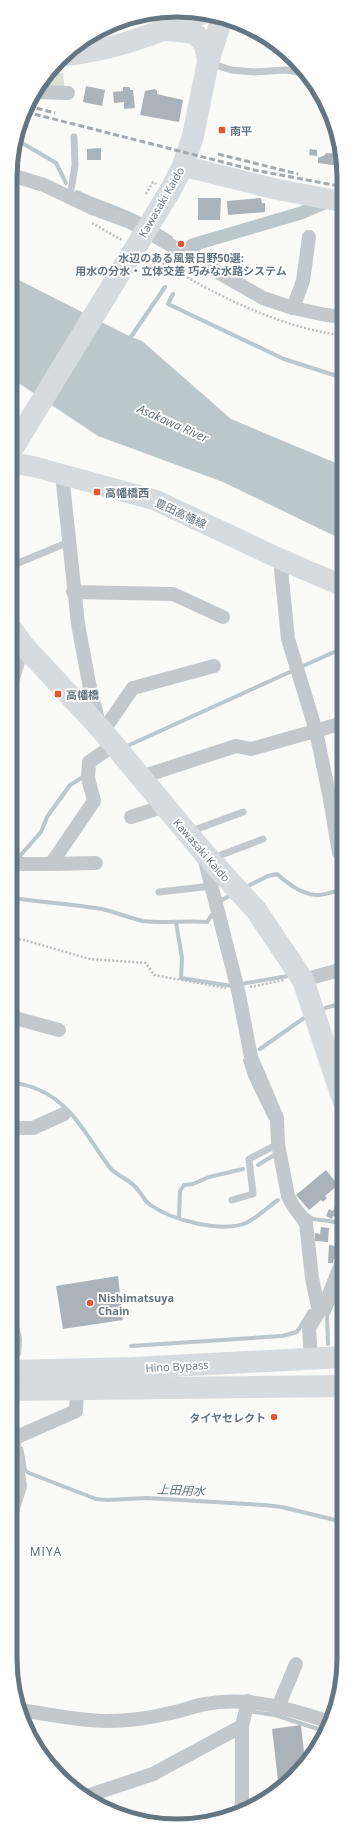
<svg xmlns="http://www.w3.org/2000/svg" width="354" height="1836" viewBox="0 0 354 1836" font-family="'Open Sans','Noto Sans JP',sans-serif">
	<rect width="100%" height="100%" fill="#fafaf8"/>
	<polygon fill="#dadfd7" points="51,73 63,73 65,91 36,89"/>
	<polygon fill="#bbc7cb" points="11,276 131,337 142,341 231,419 343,466 343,540 223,482 98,436 11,378"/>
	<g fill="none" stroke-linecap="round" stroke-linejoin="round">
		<g stroke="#bbc7cb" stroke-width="4">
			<polyline points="17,140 56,163 66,183"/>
			<path d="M77,192C99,203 123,209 144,221"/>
			<polyline points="155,228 171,238"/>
			<polyline points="182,244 196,251"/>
			<polyline points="196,252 199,248 242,230"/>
			<polyline points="173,294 168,304 284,359 343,378"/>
			<polyline points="128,341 165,287"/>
			<polyline points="303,666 343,648"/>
			<polyline points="125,747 292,671"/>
			<polyline points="19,857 41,832 47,817 70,785 83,777"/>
			<path d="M246,887L268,876L277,874C288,884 303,895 318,895C326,895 336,891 343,889"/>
			<path d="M11,898C41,902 72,904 102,909C116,912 129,918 143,921C164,924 186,920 207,922L214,912"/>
			<polyline points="220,901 231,895"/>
			<polyline points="176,922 182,958 181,978 232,986"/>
			<polyline points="241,984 288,976"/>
			<polyline points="325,1008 343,1003"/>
			<polyline points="260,1049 304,1018"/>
			<polyline points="245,1060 250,1076 270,1118"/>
			<path d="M11,1082C19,1084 29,1085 37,1089C73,1103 89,1141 111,1169C117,1175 125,1178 131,1183C139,1188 142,1198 149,1204C171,1220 220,1233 246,1223C257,1218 268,1207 278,1200"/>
			<polyline points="258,1165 276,1154"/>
			<polyline points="307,1215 313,1219 343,1223"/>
			<polyline points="179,1218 180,1191 184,1185 193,1184 209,1177 243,1169"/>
			<polyline points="10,1303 20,1338 19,1354"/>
			<polyline points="328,1344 327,1316 335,1298"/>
			<polyline points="131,1346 282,1336 297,1332 310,1311"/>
			<polyline points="15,1413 18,1433"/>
			<polyline points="21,1448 25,1470 29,1473 96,1499 107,1500 147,1498 264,1505 282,1507 335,1520 337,1519 343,1494"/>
			<polyline points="254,1712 275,1715 327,1732"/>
		</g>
		<polyline stroke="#bbc7cb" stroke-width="13" points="192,245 301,213 331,200"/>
	</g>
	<g fill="#aab3b9">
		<polygon points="86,86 105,90 102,106 83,102"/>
		<polygon points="123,87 130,87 130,90 133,90 135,108 124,109 124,102 114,103 113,92 123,91"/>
		<polygon points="155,89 157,91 157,94 183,100 179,122 140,115 145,91"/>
		<polygon points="101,148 101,160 87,160 87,149"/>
		<polygon points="310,149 317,150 317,156 309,155"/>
		<polygon points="326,153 340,154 339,166 318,163 318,158 325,155"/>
		<polygon points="198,198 221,198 220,220 198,220"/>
		<polygon points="261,198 262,203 265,203 265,212 228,215 227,201"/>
		<polygon points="326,1170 338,1185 325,1196 327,1198 323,1202 321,1200 309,1210 296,1195"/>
		<polygon points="343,1189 343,1204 337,1201"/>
		<polygon points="336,1203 343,1206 339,1219 333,1216 332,1219 326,1216 329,1209 333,1211"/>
		<polygon points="321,1227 329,1228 328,1242 315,1241 315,1233 320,1234"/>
		<polygon points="329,1245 336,1246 335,1249 338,1249 337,1259 334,1259 333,1263 328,1263"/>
		<polygon points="118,1276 123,1320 63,1329 56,1286"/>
		<polygon points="301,1725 305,1762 287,1785 279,1789 272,1729"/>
	</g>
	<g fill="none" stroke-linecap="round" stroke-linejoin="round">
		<g stroke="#bbbfc2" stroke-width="2.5" stroke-dasharray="2 2" stroke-linecap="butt">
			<polyline points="146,194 153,182 156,184"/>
			<polyline points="92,223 122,240"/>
			<path d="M149,255C212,293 271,325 344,336"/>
			<polyline points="11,939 24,940 90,959 146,963 154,975 226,988"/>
			<polyline points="250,987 284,980"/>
		</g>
		<g stroke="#c3c8cc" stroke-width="7">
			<polyline points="210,63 231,70 254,72 285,70 304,73"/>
			<polyline points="70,197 75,165 74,137"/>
			<polyline points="11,566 69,542"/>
			<polyline points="189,832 243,812"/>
			<polyline points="213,858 263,839"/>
			<polyline points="159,892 212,886"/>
			<polyline points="232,1200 253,1194 249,1159 278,1144"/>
		</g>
		<g stroke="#c3c8cc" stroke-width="14">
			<polyline points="34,92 68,93"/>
			<polyline points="11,175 44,185 92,208 130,222 263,298 293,308 326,315 344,317"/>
			<polyline points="293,308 303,281 309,237"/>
			<polyline points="62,474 78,624 89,683 99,724"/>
			<polyline points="280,559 288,639 316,731 330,799 343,796"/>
			<polyline points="73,592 173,594 223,617"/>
			<polyline points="11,685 23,645"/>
			<polyline points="103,731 133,688 214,666"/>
			<polyline points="141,777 236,746 251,749 343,723"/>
			<polyline points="330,799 339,853"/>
			<polyline points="131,817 165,806"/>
			<polyline points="11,855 20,864 51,864 94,801 88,778 89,762 114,745"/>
			<polyline points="204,857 238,990 251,1057 277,1118 278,1144 288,1196 292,1204 306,1223 312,1278 319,1312"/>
			<polyline points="51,864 96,863"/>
			<polyline points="303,980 343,969"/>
			<polyline points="11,1017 59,1030"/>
			<polyline points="328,1053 343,1048"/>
			<polyline points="10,1128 33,1128 64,1114"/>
			<polyline points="311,1359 309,1328 328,1297 343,1259"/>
			<polyline points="10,1440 76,1411 77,1389"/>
			<polyline points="10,1517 20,1486 13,1440"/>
			<polyline points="278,1707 296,1664"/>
			<path d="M20,1710C49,1714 78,1721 107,1721C128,1721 150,1718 170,1713C182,1711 194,1706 205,1704C249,1696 289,1709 330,1722"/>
			<polyline points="87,1796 153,1774 242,1726"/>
			<polyline points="239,1812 242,1804 242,1726 248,1701"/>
		</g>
		<g stroke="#d6dbdf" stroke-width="21">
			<polyline points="183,166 275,189 344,202"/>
			<polyline points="11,464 20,464 35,467 155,500 280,559 343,586"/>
		</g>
		<g stroke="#d6dbdf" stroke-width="22">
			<path d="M166,30C193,32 205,31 208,62"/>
			<path d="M66,55C115,50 158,33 203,13"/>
			<polyline points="11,451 170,191 183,166 193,136 208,62 222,18"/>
			<polyline points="11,628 23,645 100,728 204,853 256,910 303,980 343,1100"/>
		</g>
		<g stroke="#d6dbdf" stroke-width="22">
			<polyline points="10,1371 134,1368 343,1357"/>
			<polyline points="10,1390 343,1386"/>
		</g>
		<g stroke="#a2aab0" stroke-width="3" stroke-dasharray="6 3" stroke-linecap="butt">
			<polyline points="28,106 55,113"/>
			<polyline points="26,112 254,170 344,187"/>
			<polyline points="218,154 298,174"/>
		</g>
	</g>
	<g fill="#e4572e" stroke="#fff" stroke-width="1.5">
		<rect x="218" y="126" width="8" height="8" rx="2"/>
		<circle cx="181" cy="244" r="4"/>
		<rect x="93" y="488" width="8" height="8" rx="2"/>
		<rect x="54" y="690" width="8" height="8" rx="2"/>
		<circle cx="90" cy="1303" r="4"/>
		<circle cx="274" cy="1417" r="4"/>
	</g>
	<g text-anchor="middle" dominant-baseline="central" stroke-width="4" stroke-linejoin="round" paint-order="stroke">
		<g font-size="11" font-weight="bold" fill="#657683" stroke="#fff" text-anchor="start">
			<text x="230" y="130">南平</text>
			<text x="181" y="257" text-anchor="middle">水辺のある風景日野50選:<tspan x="181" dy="13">用水の分水・立体交差 巧みな水路システム</tspan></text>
			<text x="105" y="492">高幡橋西</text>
			<text x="66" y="694">高幡橋</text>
			<text x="98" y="1297">Nishimatsuya<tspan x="98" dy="13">Chain</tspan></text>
			<text x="266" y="1417" text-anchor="end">タイヤセレクト</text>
		</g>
		<g font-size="11" fill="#657683" stroke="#fff">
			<text transform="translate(161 202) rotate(-60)">Kawasaki Kaido</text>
			<text transform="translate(181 513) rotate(25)">豊田高幡線</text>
			<text transform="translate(202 850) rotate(49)">Kawasaki Kaido</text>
			<text transform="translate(177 1366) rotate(-3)">Hino Bypass</text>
		</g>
		<g font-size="12" font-style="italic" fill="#60757c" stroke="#fff">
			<text transform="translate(173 423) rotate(24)">Asakawa River</text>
			<text transform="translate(181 1490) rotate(3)">上田用水</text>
		</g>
		<g font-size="12" letter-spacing="1" fill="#57646e" stroke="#fff">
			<text x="46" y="1551">MIYA</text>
		</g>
	</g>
	<path d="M0 0H354V1836H0ZM177 17H177A160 160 0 0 1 337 177V1659A160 160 0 0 1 177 1819H177A160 160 0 0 1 17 1659V177A160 160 0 0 1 177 17Z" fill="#fff" fill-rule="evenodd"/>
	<path fill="none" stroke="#657683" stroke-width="5" d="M177 17H177A160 160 0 0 1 337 177V1659A160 160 0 0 1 177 1819H177A160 160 0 0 1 17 1659V177A160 160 0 0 1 177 17Z"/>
</svg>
